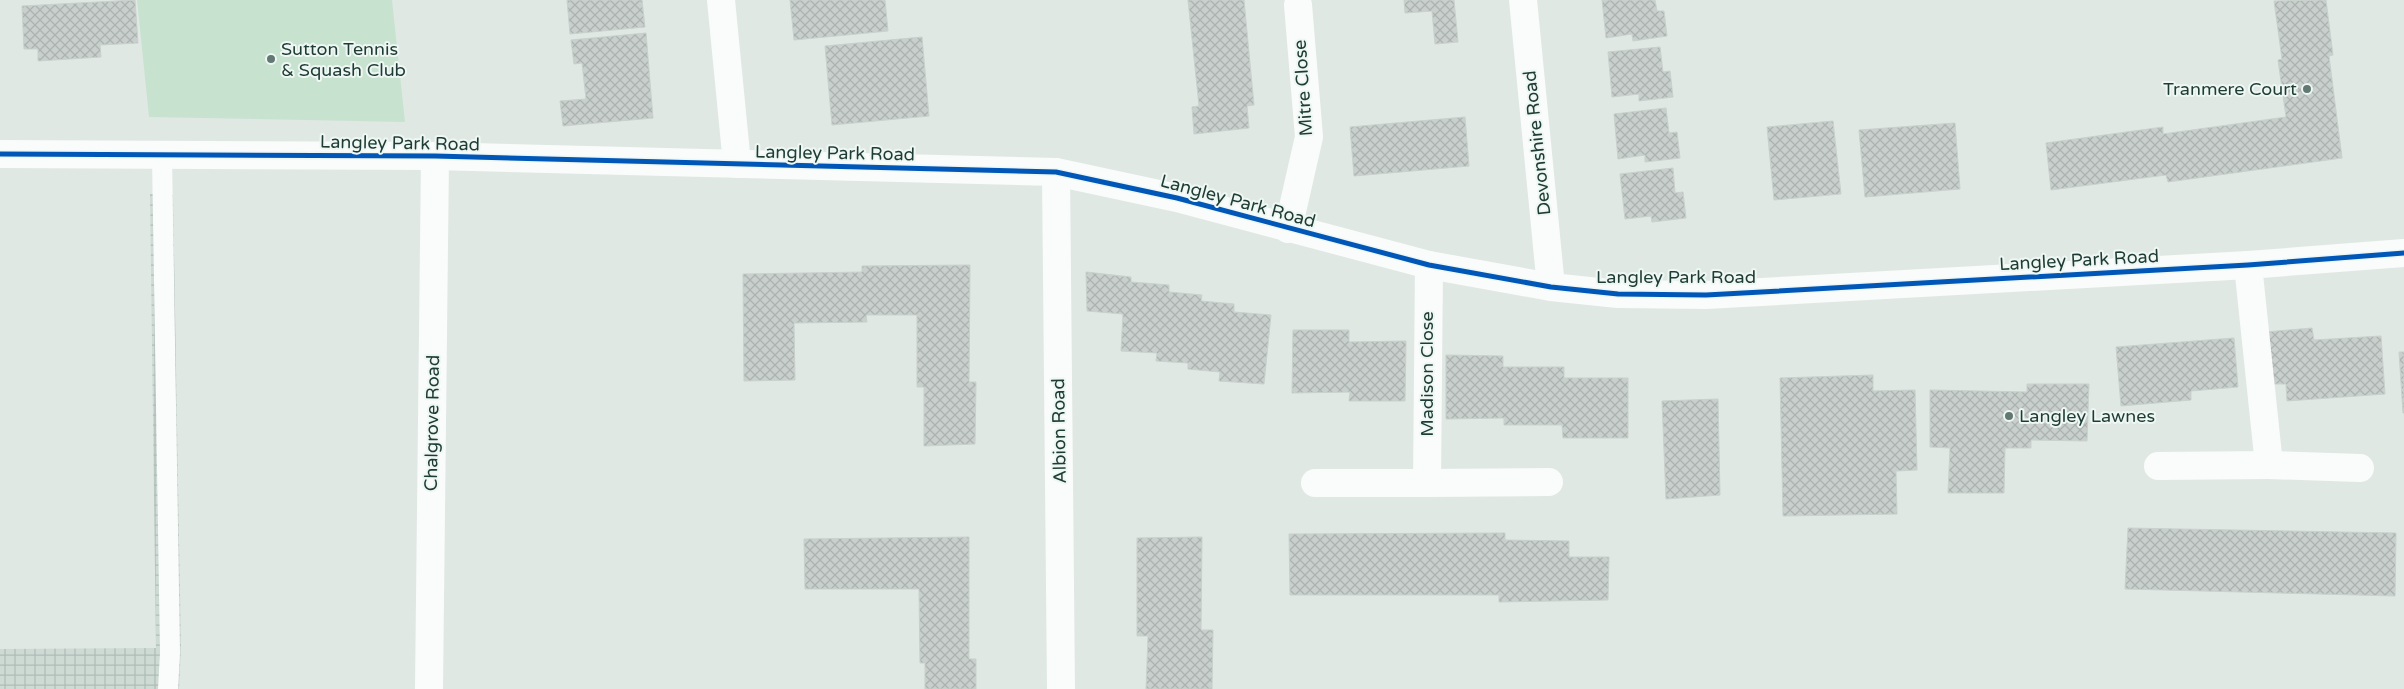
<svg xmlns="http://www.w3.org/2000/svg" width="2404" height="689" viewBox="0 0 2404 689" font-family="'Varela Round',sans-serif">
	<defs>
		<pattern id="industrial-grid" width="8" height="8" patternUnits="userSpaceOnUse" patternTransform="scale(1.25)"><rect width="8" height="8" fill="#cedad4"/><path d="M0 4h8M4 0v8" fill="none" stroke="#b0bcb7"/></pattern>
		<pattern id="building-cross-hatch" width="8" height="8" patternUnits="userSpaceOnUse" patternTransform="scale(1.25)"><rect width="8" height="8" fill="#c8cfcc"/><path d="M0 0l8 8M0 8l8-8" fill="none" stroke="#abb3b0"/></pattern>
	</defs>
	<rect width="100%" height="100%" fill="#e0e8e4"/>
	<polygon fill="url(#industrial-grid)" points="150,194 173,195 181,648 179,689 0,689 0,649 156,648"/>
	<polygon fill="#c8e2d0" points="137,0 392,0 405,122 149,117"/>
	<g fill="url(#building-cross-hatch)" stroke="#c9d1cd">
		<polygon points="135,0 138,43 100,45 101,57 38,61 38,49 24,49 22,6"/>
		<polygon points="567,0 642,0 645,27 570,34"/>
		<polygon points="790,0 885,0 888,31 794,40"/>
		<polygon points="1188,0 1244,0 1254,105 1247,106 1249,128 1194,134 1192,107 1199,106"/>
		<polygon points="1404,0 1454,0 1458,42 1435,44 1432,11 1405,13"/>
		<polygon points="1602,0 1655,0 1657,11 1664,11 1667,36 1633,41 1632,34 1606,38"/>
		<polygon points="2326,0 2333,55 2329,56 2342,158 2168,182 2166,175 2051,190 2046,143 2163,127 2163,134 2286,117 2278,60 2282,59 2274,1"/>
		<polygon points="646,33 653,118 563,126 560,101 586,99 582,63 574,64 571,40"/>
		<polygon points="922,37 929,116 832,125 825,46"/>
		<polygon points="1660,47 1663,72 1670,71 1673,97 1639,101 1639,94 1612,97 1608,52"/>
		<polygon points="1666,108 1669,133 1677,132 1680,158 1645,162 1645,155 1618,159 1614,114"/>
		<polygon points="1465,117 1469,166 1354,176 1350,127"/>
		<polygon points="1833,121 1841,194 1774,200 1767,127"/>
		<polygon points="1955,123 1960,189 1865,197 1859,130"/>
		<polygon points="1673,168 1675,193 1683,192 1686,218 1652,222 1651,216 1625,219 1620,174"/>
		<polygon points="970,265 969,382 976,382 975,444 924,446 924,387 917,387 917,315 866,315 867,322 794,323 795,380 744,381 743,274 862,272 862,266"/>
		<polygon points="1086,272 1131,277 1131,282 1169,285 1169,292 1202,295 1201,301 1234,304 1234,312 1271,315 1264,384 1219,381 1220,372 1188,369 1188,363 1156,361 1157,353 1121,351 1123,314 1087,311"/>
		<polygon points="2312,328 2314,340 2381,336 2385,394 2287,401 2286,384 2270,384 2265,332"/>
		<polygon points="1293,330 1349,330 1349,342 1406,341 1405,401 1349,401 1350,392 1292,393"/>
		<polygon points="2234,338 2238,387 2191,391 2191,400 2121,406 2116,347"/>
		<polygon points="2399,352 2404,352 2404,413 2403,413"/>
		<polygon points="1446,355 1503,356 1503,367 1564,367 1564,378 1628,378 1628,438 1563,438 1562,425 1504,425 1504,418 1446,419"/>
		<polygon points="1873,375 1873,391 1915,390 1917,470 1896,471 1897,514 1783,516 1780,378"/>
		<polygon points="2027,384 2089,384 2087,441 2031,440 2031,448 2005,448 2004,493 1948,493 1950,448 1930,447 1930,390 2027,392"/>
		<polygon points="1718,399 1720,495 1666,499 1662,401"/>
		<polygon points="2128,528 2396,533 2395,596 2125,589"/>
		<polygon points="1505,533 1505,540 1569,541 1569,557 1609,557 1608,600 1499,602 1499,595 1290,595 1289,534"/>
		<polygon points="969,537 969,659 976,659 976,689 925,689 925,663 920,663 919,589 805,589 804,539"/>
		<polygon points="1202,537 1201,630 1213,630 1212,689 1146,689 1148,636 1137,636 1137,538"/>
	</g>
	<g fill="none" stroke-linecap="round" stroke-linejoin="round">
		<polyline stroke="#fafcfb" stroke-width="20" points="162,156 170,653 168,689"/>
		<g stroke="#fafcfb" stroke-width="28">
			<polyline points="721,0 737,164"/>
			<polyline points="1523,0 1551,287"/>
			<polyline points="0,154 435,156 1056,172 1177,198 1429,265 1551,287 1618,294 1706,295 2248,265 2404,253"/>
			<polyline points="1056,172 1061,689"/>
			<polyline points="1288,229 1309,137 1298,5"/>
			<polyline points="1429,265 1427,483 1549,482"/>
			<polyline points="2269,465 2360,468"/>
			<polyline points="2158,466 2269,465 2248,265"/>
			<polyline points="1315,483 1427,483"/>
			<polyline points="429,689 435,156"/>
		</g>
		<defs>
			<polyline id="cycleway" points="0,154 435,156 1056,172 1177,198 1429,265 1551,287 1618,294 1706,295 2248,265 2404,253"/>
		</defs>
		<use href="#cycleway" stroke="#eef7f3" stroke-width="8"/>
		<use href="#cycleway" stroke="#0057b8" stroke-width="5"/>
	</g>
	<g fill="#627872" stroke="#eef7f3" stroke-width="2">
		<circle cx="271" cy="59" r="5"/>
		<circle cx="2307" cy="89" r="5"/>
		<circle cx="2009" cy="416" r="5"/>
	</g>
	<g text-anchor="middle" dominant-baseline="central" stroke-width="4" stroke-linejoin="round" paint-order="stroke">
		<g font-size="18" fill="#1e3c34" stroke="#eef7f3" text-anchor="start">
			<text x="281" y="49">Sutton Tennis<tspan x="281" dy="21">&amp; Squash Club</tspan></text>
			<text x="2297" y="89" text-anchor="end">Tranmere Court</text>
			<text x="2019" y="416">Langley Lawnes</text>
		</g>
		<g font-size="18" fill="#1e3c34" stroke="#eef7f3">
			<text transform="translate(1303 88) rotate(-94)">Mitre Close</text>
			<text transform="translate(400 143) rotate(1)">Langley Park Road</text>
			<text transform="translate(1537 143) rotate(-96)">Devonshire Road</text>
			<text transform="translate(835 153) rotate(1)">Langley Park Road</text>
			<text transform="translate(1238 201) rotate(15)">Langley Park Road</text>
			<text transform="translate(2079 260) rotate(-3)">Langley Park Road</text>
			<text x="1676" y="277">Langley Park Road</text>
			<text transform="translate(1427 374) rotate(-90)">Madison Close</text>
			<text transform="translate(432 423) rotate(-89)">Chalgrove Road</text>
			<text transform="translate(1059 431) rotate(-91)">Albion Road</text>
		</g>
	</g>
</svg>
